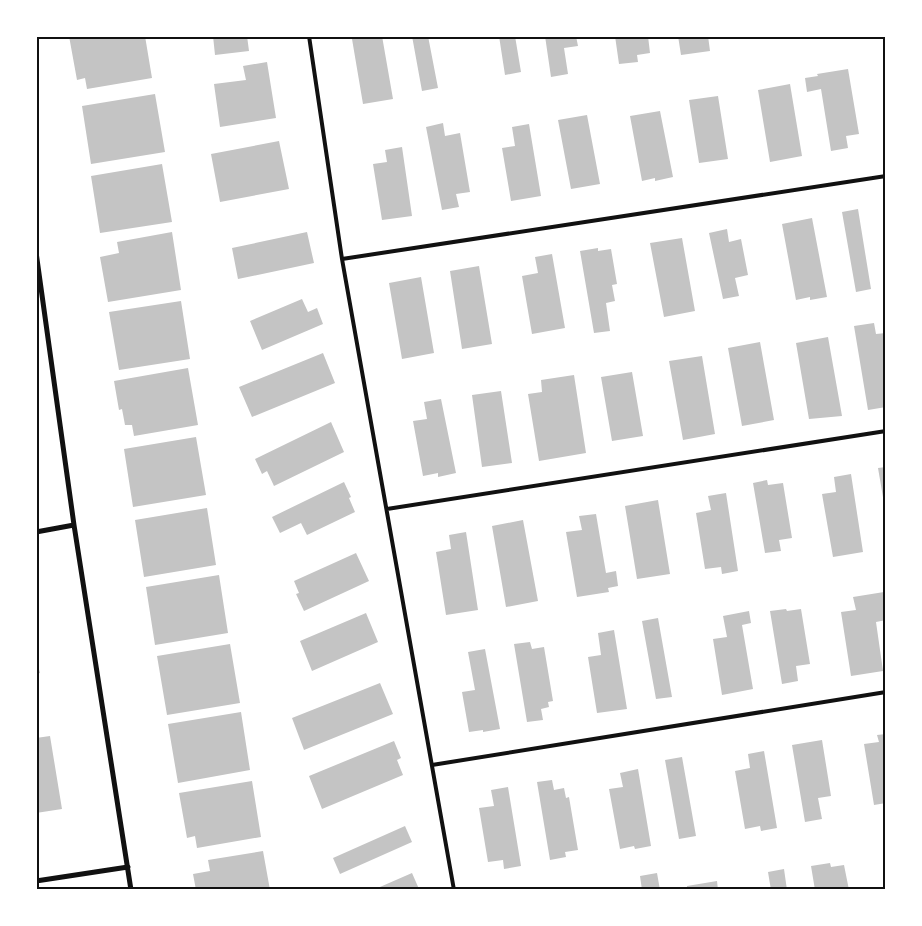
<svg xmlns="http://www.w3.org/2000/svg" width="922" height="926" viewBox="0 0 922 926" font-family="Lato,sans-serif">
<rect width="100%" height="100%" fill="#fff"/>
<path fill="#c4c4c4" d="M 69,36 L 145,36 L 152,78 L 87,89 L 85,78 L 77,80 Z
M 213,36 L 247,36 L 249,51 L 215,55 Z
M 382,36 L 393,99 L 363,104 L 352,39 L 365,36 Z
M 412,36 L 428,36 L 438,88 L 422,91 Z
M 499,36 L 515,36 L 521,72 L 505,75 Z
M 545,36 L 576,36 L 578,46 L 564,48 L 568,74 L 551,77 Z
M 615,36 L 648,36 L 650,53 L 637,55 L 638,62 L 619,64 Z
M 678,36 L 708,36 L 710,51 L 681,55 Z
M 267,62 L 276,118 L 220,127 L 214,84 L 246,80 L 243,66 Z
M 848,69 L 859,134 L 846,136 L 848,148 L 831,151 L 821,89 L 807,92 L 805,78 L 818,76 L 817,74 Z
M 790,84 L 802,156 L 770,162 L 758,90 Z
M 155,94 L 165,152 L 91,164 L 82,106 Z
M 718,96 L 728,159 L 699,163 L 689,100 Z
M 660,111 L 673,177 L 655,181 L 655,178 L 642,181 L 630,116 Z
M 587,115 L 600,184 L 571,189 L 558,120 Z
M 443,123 L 445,136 L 460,133 L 470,192 L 456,194 L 459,207 L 442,210 L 426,127 Z
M 529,124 L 541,196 L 511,201 L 502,148 L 515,146 L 512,127 Z
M 279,141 L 289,189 L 220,202 L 211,154 Z
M 402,147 L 412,216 L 382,220 L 373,164 L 387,162 L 385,150 Z
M 162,164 L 172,222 L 100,233 L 91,176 Z
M 858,209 L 871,289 L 856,292 L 842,212 Z
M 812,218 L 827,297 L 810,300 L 810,297 L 796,300 L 782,224 Z
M 727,229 L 729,242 L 741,239 L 748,275 L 735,278 L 739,296 L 723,299 L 709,233 Z
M 172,232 L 181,290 L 108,302 L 100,257 L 119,253 L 117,242 Z
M 307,232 L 314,263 L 238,279 L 232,248 Z
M 682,238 L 695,311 L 664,317 L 650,243 Z
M 598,248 L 598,251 L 611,249 L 617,284 L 612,285 L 615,301 L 606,303 L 610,331 L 594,333 L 580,251 Z
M 552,254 L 565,328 L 532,334 L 522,276 L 538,273 L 535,257 Z
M 479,266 L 492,344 L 462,349 L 450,271 Z
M 421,277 L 434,353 L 402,359 L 389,283 Z
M 302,299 L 308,312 L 317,308 L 323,324 L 262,350 L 250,321 Z
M 181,301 L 190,359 L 119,370 L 109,312 Z
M 874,323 L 876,334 L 886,333 L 886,385 L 884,386 L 886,407 L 868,410 L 854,326 Z
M 828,337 L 842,416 L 809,419 L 796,343 Z
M 760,342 L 774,420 L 742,426 L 728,348 Z
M 323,353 L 335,383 L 252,417 L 239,387 Z
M 702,356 L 715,434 L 683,440 L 669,361 Z
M 188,368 L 198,425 L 134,436 L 132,425 L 125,425 L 122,409 L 119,410 L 114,381 Z
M 632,372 L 643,436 L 612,441 L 601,377 Z
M 574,375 L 586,453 L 539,461 L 528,394 L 542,392 L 541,380 Z
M 501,391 L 512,463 L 482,467 L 472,395 Z
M 441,399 L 456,473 L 438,477 L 438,473 L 423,476 L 413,421 L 427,419 L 424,402 Z
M 331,422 L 344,452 L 274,486 L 267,471 L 262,474 L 255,459 Z
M 196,437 L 206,495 L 133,507 L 124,449 Z
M 886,467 L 886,509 L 885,509 L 878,468 Z
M 851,474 L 863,552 L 833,557 L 822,494 L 836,492 L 834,477 Z
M 767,480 L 768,485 L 783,483 L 792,538 L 779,540 L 781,551 L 765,553 L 753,483 Z
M 344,482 L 351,497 L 349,498 L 355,512 L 307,535 L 301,523 L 280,533 L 272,517 Z
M 726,493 L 738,571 L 722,574 L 721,567 L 705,569 L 696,513 L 711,510 L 708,496 Z
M 658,500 L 670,574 L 637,579 L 625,506 Z
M 207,508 L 216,565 L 144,577 L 135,520 Z
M 596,514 L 606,573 L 616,571 L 618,586 L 608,588 L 609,592 L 577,597 L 566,532 L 582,530 L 579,516 Z
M 523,520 L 538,601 L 506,607 L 492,526 Z
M 466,532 L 478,610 L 446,615 L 436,552 L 451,549 L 449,535 Z
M 356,553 L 369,581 L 304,611 L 296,594 L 299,593 L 294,581 Z
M 219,575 L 228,633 L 155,645 L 146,587 Z
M 884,592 L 886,620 L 876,622 L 883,671 L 851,676 L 841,612 L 856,610 L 853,597 Z
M 786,609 L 787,611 L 801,609 L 810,664 L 796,666 L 798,681 L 782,684 L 770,611 Z
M 749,611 L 751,623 L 742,625 L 753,689 L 722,695 L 713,639 L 727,637 L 723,616 Z
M 366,613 L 378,642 L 312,671 L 300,641 Z
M 658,618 L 672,697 L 656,699 L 642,621 Z
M 614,630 L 627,709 L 597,713 L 588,657 L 601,655 L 598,633 Z
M 530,642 L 532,649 L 544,647 L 553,701 L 548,702 L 549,707 L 541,709 L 543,720 L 527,722 L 514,644 Z
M 230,644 L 240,703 L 167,715 L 157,656 Z
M 485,649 L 500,729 L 483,732 L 483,730 L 469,732 L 462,692 L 475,690 L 468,652 Z
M 36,658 L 40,673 L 36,674 Z
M 380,683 L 393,714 L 304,750 L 292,718 Z
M 241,712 L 250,770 L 178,783 L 168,724 Z
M 886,734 L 886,803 L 874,805 L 864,744 L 879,742 L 877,735 Z
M 50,736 L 62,809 L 36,813 L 36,738 Z
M 822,740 L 831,796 L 818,798 L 822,819 L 805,822 L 792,745 Z
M 394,741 L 401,758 L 397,760 L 403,775 L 322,809 L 309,776 Z
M 764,751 L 777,828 L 761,831 L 760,826 L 745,829 L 735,771 L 750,768 L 748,754 Z
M 682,757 L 696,836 L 679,839 L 665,760 Z
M 638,769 L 651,846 L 635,849 L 634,846 L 620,849 L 609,789 L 623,787 L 620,773 Z
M 552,780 L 554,790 L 564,788 L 566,798 L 569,797 L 578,850 L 565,852 L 566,857 L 550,860 L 537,782 Z
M 252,781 L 261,837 L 197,848 L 195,836 L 187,838 L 179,793 Z
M 508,787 L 521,866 L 504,869 L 503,860 L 488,862 L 479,808 L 494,806 L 491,790 Z
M 405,826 L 412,842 L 340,874 L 333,858 Z
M 263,851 L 270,890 L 196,890 L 193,874 L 210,871 L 208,860 Z
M 830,863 L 831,867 L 844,865 L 849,890 L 815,890 L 811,866 Z
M 784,869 L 787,890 L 771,890 L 768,872 Z
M 412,873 L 419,889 L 373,890 Z
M 657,873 L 660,890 L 642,890 L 640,876 Z
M 717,881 L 718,890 L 687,890 L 687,886 Z"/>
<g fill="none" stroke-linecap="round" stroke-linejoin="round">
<path stroke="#111" stroke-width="4" d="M 309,36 L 342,259 L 454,890
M 342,259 L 886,176
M 387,509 L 886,431
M 432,765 L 886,692"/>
<path stroke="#111" stroke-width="5" d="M 36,252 L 74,525 L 131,890
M 36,532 L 74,525
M 36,881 L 128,867"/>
</g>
<rect width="922" height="926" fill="none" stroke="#ffffff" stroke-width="75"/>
<rect x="38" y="38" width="846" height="850" fill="none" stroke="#111" stroke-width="2"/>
</svg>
